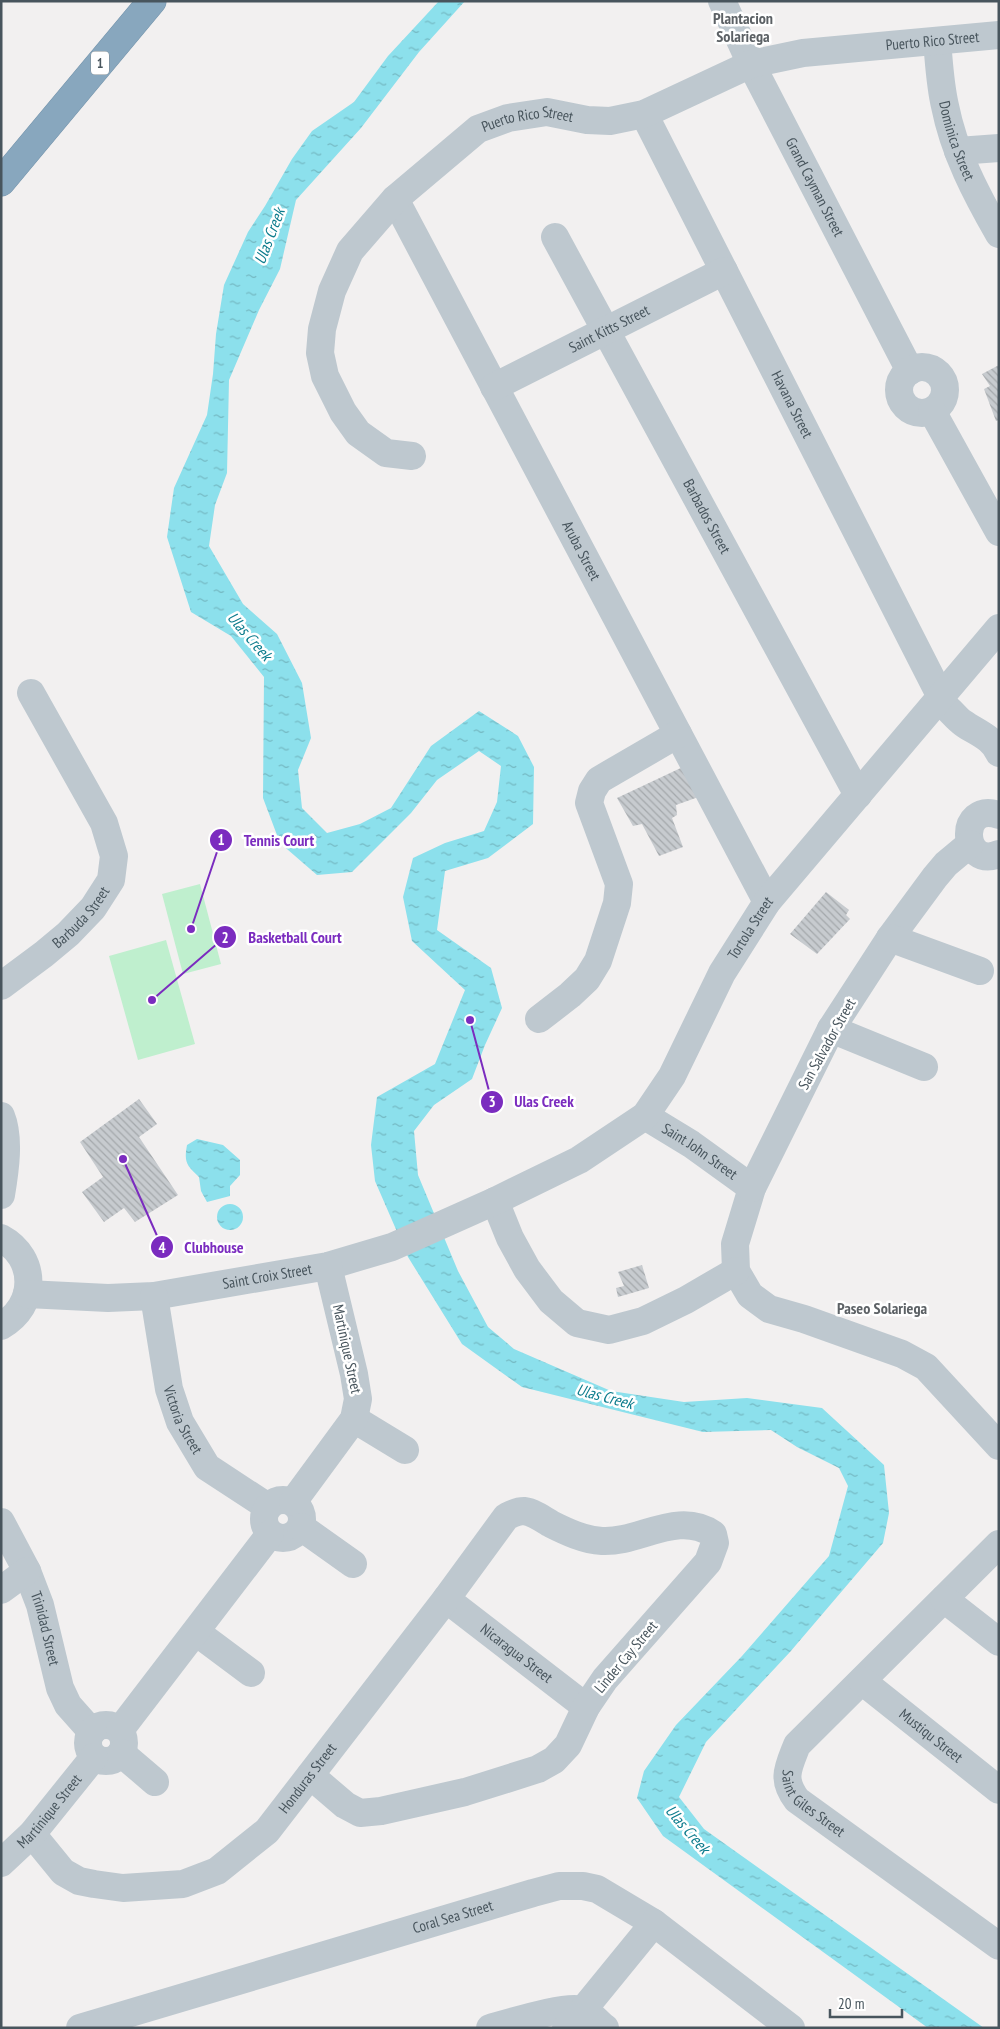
<svg xmlns="http://www.w3.org/2000/svg" width="1000" height="2029" viewBox="0 0 1000 2029" font-family="'PT Sans Narrow',sans-serif">
<defs>
<pattern id="water-ripples" width="26" height="14" patternUnits="userSpaceOnUse" patternTransform="scale(1.25)"><rect width="26" height="14" fill="#8ce0ec"/><path d="M2 4q2-2 4 0t4 0M15 11q2-2 4 0t4 0" fill="none" stroke="#74b8c2"/></pattern>
<pattern id="building-back-hatch" width="6" height="6" patternUnits="userSpaceOnUse" patternTransform="scale(1.25)"><rect width="6" height="6" fill="#c7cbcf"/><path d="M-1 5l2 2M0 0l6 6M5-1l2 2" fill="none" stroke="#a4a8ab"/></pattern>
</defs>
<rect width="100%" height="100%" fill="#f2f0f0"/>
<path fill="#bfefce" d="M 200,884 L 221,964 L 183,974 L 162,894 Z
M 166,940 L 195,1044 L 138,1060 L 109,956 Z"/>
<path fill="url(#water-ripples)" d="M 439,1 L 465,1 L 419,52 L 361,128 L 296,200 L 280,269 L 259,310 L 229,380 L 227,473 L 215,505 L 209,546 L 243,604 L 277,634 L 302,683 L 311,738 L 298,770 L 302,808 L 327,833 L 360,824 L 391,808 L 431,746 L 479,711 L 518,736 L 534,767 L 533,824 L 488,858 L 445,871 L 437,930 L 491,968 L 502,1008 L 485,1045 L 472,1079 L 434,1105 L 414,1131 L 418,1175 L 458,1271 L 488,1327 L 514,1349 L 611,1391 L 684,1402 L 747,1398 L 822,1408 L 884,1465 L 889,1513 L 883,1543 L 790,1652 L 706,1742 L 679,1797 L 704,1829 L 984,2028 L 928,2028 L 663,1836 L 637,1798 L 644,1771 L 676,1725 L 742,1656 L 829,1556 L 848,1486 L 839,1468 L 797,1447 L 771,1430 L 703,1432 L 522,1387 L 462,1344 L 408,1257 L 375,1181 L 371,1145 L 377,1097 L 435,1064 L 465,990 L 412,941 L 403,897 L 413,858 L 445,843 L 484,831 L 497,802 L 501,766 L 479,751 L 437,780 L 411,813 L 352,872 L 317,875 L 280,843 L 263,798 L 264,677 L 231,636 L 191,612 L 167,537 L 174,488 L 207,415 L 213,374 L 216,334 L 224,285 L 248,232 L 265,206 L 292,159 L 312,131 L 354,102 L 388,56 Z
M 197,1139 L 223,1145 L 240,1160 L 240,1175 L 230,1186 L 230,1196 L 207,1202 L 201,1191 L 199,1177 C 186,1165 184,1162 187,1145 Z
M217 1217a13 13 0 1 1 26 0a13 13 0 1 1-26 0Z"/>
<path fill="url(#building-back-hatch)" d="M 999,365 L 999,420 L 996,421 L 984,389 L 990,386 L 982,374 Z
M 685,766 L 704,795 L 676,805 L 677,815 L 672,818 L 683,847 L 659,856 L 642,824 L 633,826 L 617,798 Z
M 826,892 L 849,910 L 846,915 L 850,919 L 817,954 L 790,934 Z
M 139,1099 L 157,1124 L 139,1137 L 178,1195 L 135,1222 L 124,1208 L 104,1222 L 82,1192 L 103,1177 L 80,1142 Z
M 642,1265 L 649,1288 L 618,1297 L 616,1288 L 624,1286 L 618,1272 Z"/>
<g fill="none" stroke-linecap="round" stroke-linejoin="round">
<g stroke="#7392aa" stroke-width="29">
<path id="highway" d="M 1,182 L 152,1"/>
</g>
<g stroke="#bec8cf" stroke-width="28">
<path id="s1" d="M 722,1 L 751,64 L 910,371"/>
<path id="s2" d="M 937,41 C 939,62 940,85 945,106 C 954,152 976,194 999,234"/>
<path id="s3" d="M 644,114 L 946,707 C 952,712 957,719 963,723 C 977,733 992,737 999,753"/>
<path d="M 958,151 L 999,148"/>
<path id="s4" d="M 395,199 L 767,902"/>
<path id="s5" d="M 555,237 L 858,795"/>
<circle cx="922" cy="390" r="23"/>
<path id="s6" d="M 494,387 L 724,271"/>
<path d="M 932,411 L 999,532"/>
<path id="s7" d="M 412,456 L 386,453 L 358,433 L 343,412 L 325,376 L 320,353 L 322,329 L 332,291 L 350,251 L 395,199 L 478,129 L 508,118 L 547,112 L 587,120 L 610,121 L 644,114 L 751,64 L 803,53 L 999,35"/>
<path d="M 999,815 C 957,801 961,870 999,854"/>
<path d="M 970,844 L 946,864 L 935,877 L 890,938 L 831,1029 L 752,1188 L 735,1244 L 736,1271 L 750,1295 L 769,1309 L 804,1319 L 902,1354 L 926,1367 L 999,1446"/>
<path d="M 890,938 L 980,971"/>
<path id="s8" d="M 1,986 L 44,954 L 68,934 L 93,908 L 111,880 L 114,856 L 104,823 L 31,693"/>
<path d="M 539,1019 L 570,995 L 587,979 L 598,961 L 617,903 L 619,884 L 589,803 L 592,791 L 599,780 L 678,734"/>
<path d="M 831,1029 L 924,1067"/>
<path d="M 1,1116 C 10,1138 5,1171 1,1195"/>
<path id="s9" d="M 645,1116 L 691,1144 L 752,1188"/>
<path d="M 495,1201 L 510,1238 L 527,1269 L 551,1301 L 577,1323 L 609,1330 L 643,1321 L 686,1300 L 736,1271"/>
<path d="M 1,1238 C 38,1258 37,1306 1,1326"/>
<path id="s10" d="M 27,1294 L 108,1298 L 154,1296 L 328,1266 L 392,1247 L 495,1201 L 579,1160 L 645,1116 L 672,1076 L 722,973 L 767,902 L 999,628"/>
<path id="s11" d="M 154,1296 L 169,1389 L 180,1422 L 207,1467 L 268,1507"/>
<path d="M 354,1419 L 405,1450"/>
<circle cx="283" cy="1519" r="19"/>
<path d="M 293,1502 L 354,1419 L 358,1399 L 354,1374 L 328,1266"/>
<path id="s12" d="M 1,1522 L 27,1571 L 40,1605 L 60,1688 L 68,1705 L 92,1732"/>
<path d="M 301,1527 L 353,1564"/>
<path id="s13" d="M 999,1544 L 797,1745 C 788,1768 781,1779 797,1800 L 999,1946"/>
<path d="M 1,1590 L 27,1571"/>
<path id="s14" d="M 446,1599 L 586,1707"/>
<path d="M 944,1599 L 999,1642"/>
<path d="M 196,1632 L 251,1673"/>
<path id="s15" d="M 862,1681 L 999,1790"/>
<circle cx="106" cy="1743" r="18"/>
<path d="M 120,1730 L 270,1534"/>
<path d="M 121,1753 L 155,1782"/>
<path id="s16" d="M 32,1834 L 63,1872 L 79,1881 L 94,1884 L 123,1888 L 183,1884 L 217,1871 L 267,1831 L 446,1599 L 506,1517 C 512,1514 516,1511 524,1511 C 533,1512 543,1519 551,1524 C 567,1532 584,1540 602,1541 C 639,1543 678,1510 713,1534 L 715,1543 L 708,1562 L 605,1679 L 586,1707 L 568,1745 L 554,1760 L 538,1769 L 465,1792 L 381,1811 L 360,1813 L 345,1805 L 310,1775"/>
<path id="s17" d="M 1,1863 L 32,1834 L 94,1757"/>
<path id="s18" d="M 80,2028 L 533,1893 L 559,1886 L 583,1886 L 597,1889 L 654,1923 L 791,2028"/>
<path d="M 490,2028 C 509,2023 567,2004 583,2010 C 591,2013 598,2023 605,2028"/>
<path d="M 566,2028 L 583,2010 L 654,1923"/>
</g>
<use href="#highway" stroke="#88a7be" stroke-width="28"/>
</g>
<g text-anchor="middle" stroke-width="5" stroke-linejoin="round" paint-order="stroke">
<rect fill="#fff" stroke="#7f888e" stroke-width="1" x="91" y="51.5" width="18" height="23" rx="4"/>
<g font-size="14" font-weight="bold" fill="#48555d">
<text x="100" y="68">1</text>
</g>
<g font-size="15" fill="#48555d" stroke="#fff">
<text dy="5" stroke="none"><textPath href="#s7" startOffset="906">Puerto Rico Street</textPath></text>
<text dy="5" stroke="none"><textPath href="#s7" startOffset="486">Puerto Rico Street</textPath></text>
<text dy="5" stroke="none"><textPath href="#s2" startOffset="102">Dominica Street</textPath></text>
<text dy="5" stroke="none"><textPath href="#s1" startOffset="208">Grand Cayman Street</textPath></text>
<text dy="5" stroke="none"><textPath href="#s6" startOffset="129">Saint Kitts Street</textPath></text>
<text dy="5" stroke="none"><textPath href="#s3" startOffset="326">Havana Street</textPath></text>
<text dy="5" stroke="none"><textPath href="#s5" startOffset="318">Barbados Street</textPath></text>
<text dy="5" stroke="none"><textPath href="#s4" startOffset="398">Aruba Street</textPath></text>
<text dy="5" stroke="none"><textPath href="#s8" startOffset="106">Barbuda Street</textPath></text>
<text dy="5" stroke="none"><textPath href="#s10" startOffset="872">Tortola Street</textPath></text>
<text transform="translate(827 1044) rotate(-61)" y="5">San Salvador Street</text>
<text dy="5" stroke="none"><textPath href="#s9" startOffset="65">Saint John Street</textPath></text>
<text dy="5" stroke="none"><textPath href="#s10" startOffset="242">Saint Croix Street</textPath></text>
<text transform="translate(347 1349) rotate(78)" y="5">Martinique Street</text>
<text dy="5" stroke="none"><textPath href="#s11" startOffset="128">Victoria Street</textPath></text>
<text dy="5" stroke="none"><textPath href="#s12" startOffset="116">Trinidad Street</textPath></text>
<text dy="5" stroke="none"><textPath href="#s14" startOffset="89">Nicaragua Street</textPath></text>
<text transform="translate(626 1657) rotate(-50)" y="5">Linder Cay Street</text>
<text dy="5" stroke="none"><textPath href="#s15" startOffset="88">Mustiqu Street</textPath></text>
<text dy="5" stroke="none"><textPath href="#s16" startOffset="339">Honduras Street</textPath></text>
<text dy="5" stroke="none"><textPath href="#s13" startOffset="356">Saint Giles Street</textPath></text>
<text dy="5" stroke="none"><textPath href="#s17" startOffset="71">Martinique Street</textPath></text>
<text dy="5" stroke="none"><textPath href="#s18" startOffset="389">Coral Sea Street</textPath></text>
</g>
<g font-size="16" font-weight="bold" fill="#5c6165" stroke="#fff">
<text x="743" y="24">Plantacion<tspan x="743" dy="18">Solariega</tspan></text>
<text x="882" y="1314">Paseo Solariega</text>
</g>
<g font-size="16" font-style="italic" fill="#0d7c8d" stroke="#fff">
<text transform="translate(269 236) rotate(-69)" y="6">Ulas Creek</text>
<text transform="translate(250 636) rotate(49)" y="6">Ulas Creek</text>
<text transform="translate(605 1396) rotate(15)" y="6">Ulas Creek</text>
<text transform="translate(688 1829) rotate(49)" y="6">Ulas Creek</text>
</g>
</g>
<path fill="none" stroke="#7b2cbf" stroke-width="2" d="M191 929L221 840M152 1000L225 937M470 1020L492 1102M123 1159L162 1247"/>
<g fill="#7b2cbf" stroke="#fff" stroke-width="2">
<circle cx="191" cy="929" r="5"/>
<circle cx="152" cy="1000" r="5"/>
<circle cx="470" cy="1020" r="5"/>
<circle cx="123" cy="1159" r="5"/>
<circle cx="221" cy="840" r="12"/>
<circle cx="225" cy="937" r="12"/>
<circle cx="492" cy="1102" r="12"/>
<circle cx="162" cy="1247" r="12"/>
</g>
<g font-size="15" text-anchor="middle" font-weight="bold" fill="#fff">
<text x="221" y="845">1</text>
<text x="225" y="943">2</text>
<text x="492" y="1107">3</text>
<text x="162" y="1253">4</text>
</g>
<g font-size="16" text-anchor="middle" font-weight="bold" fill="#7b2cbf" stroke="#fff" stroke-width="5" stroke-linejoin="round" paint-order="stroke">
<text x="279" y="846">Tennis Court</text>
<text x="295" y="943">Basketball Court</text>
<text x="544" y="1107">Ulas Creek</text>
<text x="214" y="1253">Clubhouse</text>
</g>
<rect width="1000" height="2029" fill="none" stroke="#48555d" stroke-width="5"/>
<path d="M830 2009v8h72v-8" fill="none" stroke="#48555d" stroke-width="2.5"/>
<text x="838" y="2009" font-size="15" fill="#48555d" stroke="#ffffff" stroke-width="4" paint-order="stroke">20 m</text>
</svg>
